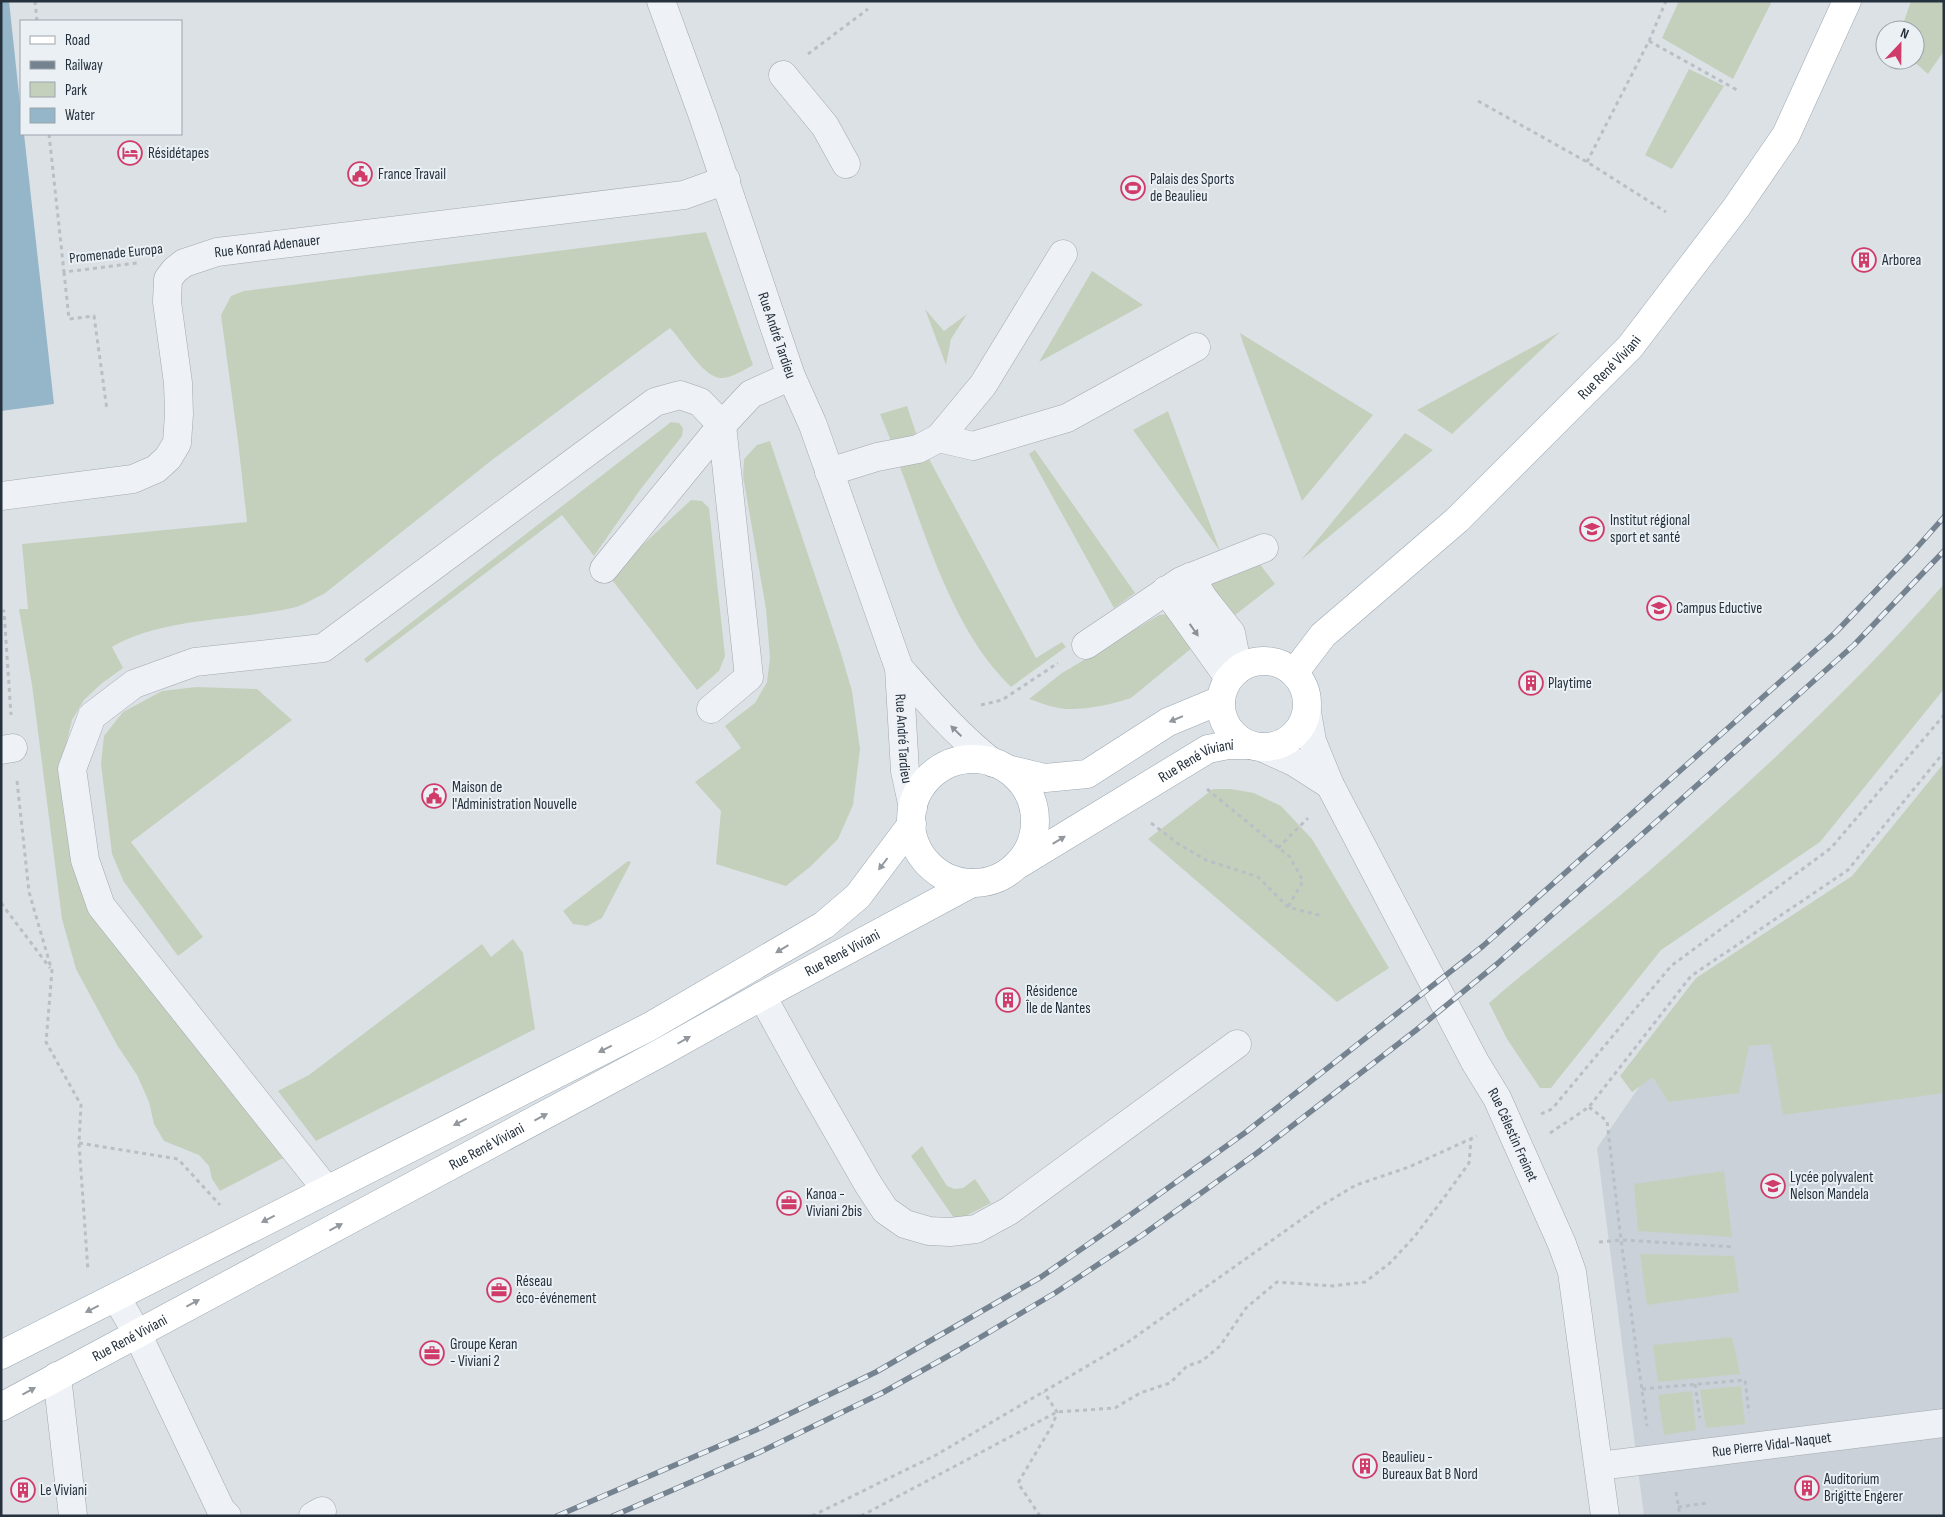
<svg xmlns="http://www.w3.org/2000/svg" width="1945" height="1517" viewBox="0 0 1945 1517" font-family="'Sofia Sans Condensed',sans-serif">
<rect width="100%" height="100%" fill="#dce1e6"/>
<path fill="#cad1d8" d="M 1944,882 L 1944,1516 L 1644,1516 L 1597,1148 L 1700,999 Z"/>
<path fill="#c5d0bc" d="M 1679,1 L 1772,1 L 1733,79 L 1662,38 Z
M 1911,1 L 1944,1 L 1944,51 L 1928,74 L 1912,60 L 1915,60 L 1915,30 L 1901,30 Z
M 1689,69 L 1724,86 L 1672,169 L 1645,155 Z
M 706,232 L 753,365 C 744,370 730,379 720,378 C 702,376 682,340 670,328 L 492,460 L 324,594 C 314,598 303,606 292,608 C 235,621 162,617 112,647 L 123,668 L 101,684 L 84,700 L 72,720 L 66,745 L 66,774 L 80,890 L 283,1158 L 220,1191 L 212,1179 L 209,1166 L 199,1155 L 164,1141 L 154,1124 L 149,1102 L 137,1075 L 117,1045 L 76,969 L 62,919 L 32,685 L 19,609 L 28,609 L 22,544 L 247,522 L 238,441 L 221,315 L 231,296 L 244,291 Z
M 1092,271 L 1143,305 L 1039,362 Z
M 925,309 L 944,331 L 967,314 L 951,339 L 946,365 Z
M 1560,332 L 1452,434 L 1417,410 Z
M 1240,333 L 1373,415 L 1302,501 L 1243,343 Z
M 907,406 L 918,439 L 893,446 L 880,414 Z
M 1168,411 L 1169,414 L 1220,551 L 1133,430 Z
M 671,422 L 679,423 L 683,428 L 682,436 L 640,490 L 594,556 L 562,515 L 367,663 L 364,659 Z
M 1405,433 L 1433,450 L 1301,560 Z
M 770,441 L 840,650 L 852,691 L 860,749 L 853,805 L 838,839 L 810,867 L 786,886 L 716,864 L 721,811 L 695,782 L 741,748 L 725,726 L 755,703 L 767,682 L 770,658 L 766,609 L 743,476 L 744,459 L 757,445 Z
M 1035,450 L 1135,593 L 1114,608 L 1029,454 Z
M 929,459 L 1036,658 L 1062,642 L 1066,647 L 1011,687 C 953,631 928,541 900,467 Z
M 691,500 L 702,501 L 709,508 L 725,656 L 719,671 L 697,690 L 609,576 Z
M 1259,563 L 1275,584 L 1230,619 L 1210,587 L 1214,581 Z
M 1944,584 L 1944,689 L 1820,842 L 1661,950 L 1551,1088 L 1540,1088 L 1507,1039 L 1489,1003 C 1541,958 1597,916 1649,871 C 1752,781 1854,687 1944,584 Z
M 1169,614 L 1193,647 L 1131,698 C 1114,704 1085,710 1066,709 C 1053,708 1041,703 1029,699 L 1062,673 L 1159,615 Z
M 196,687 L 257,689 L 292,720 L 131,842 L 203,937 L 178,956 L 124,882 L 112,854 L 101,764 L 104,736 L 123,712 L 162,691 Z
M 1944,763 L 1944,1093 L 1783,1115 L 1771,1044 L 1749,1046 L 1739,1093 L 1668,1102 L 1653,1077 L 1632,1092 L 1620,1076 L 1696,978 L 1852,876 Z
M 1213,789 L 1231,789 L 1254,793 L 1281,806 L 1312,839 L 1389,968 L 1337,1002 L 1148,839 Z
M 628,861 L 631,862 L 602,918 L 587,926 L 573,924 L 563,911 Z
M 513,939 L 523,953 L 535,1029 L 316,1141 L 278,1091 L 309,1075 L 482,944 L 491,957 Z
M 922,1146 L 947,1186 L 955,1189 L 963,1188 L 975,1179 L 991,1203 L 956,1221 L 911,1156 Z
M 1724,1171 L 1732,1237 L 1638,1231 L 1634,1184 Z
M 1640,1254 L 1734,1256 L 1739,1292 L 1647,1305 Z
M 1732,1337 L 1740,1374 L 1658,1382 L 1653,1345 Z
M 1741,1386 L 1745,1424 L 1706,1428 L 1700,1390 Z
M 1692,1391 L 1696,1430 L 1664,1435 L 1658,1395 Z"/>
<path fill="#95b6c8" d="M 1,1 L 9,1 L 21,113 L 21,134 L 24,134 L 54,404 L 1,411 Z"/>
<g fill="none" stroke-linecap="round" stroke-linejoin="round">
<g stroke="#a1a9b0" stroke-width="29">
<g id="minor">
<path id="s1" d="M 661,1 L 703,116 L 791,376 L 813,425 L 899,668 L 905,771 L 913,808"/>
<path d="M 783,75 L 825,126 L 846,164"/>
<path d="M 939,438 L 973,446 L 1067,418 L 1196,347"/>
<path d="M 829,472 L 877,457 L 918,449 L 939,438 L 983,385 L 1063,254"/>
<path id="s2" d="M 1,496 L 133,479 L 156,469 L 168,458 L 177,443 L 179,414 L 178,383 L 167,302 L 168,279 L 175,270 L 184,263 L 217,252 L 684,195 L 726,180"/>
<path d="M 604,569 L 722,425 L 749,677 L 711,709"/>
<path d="M 1190,577 L 1204,599 L 1231,633 L 1238,669"/>
<path d="M 1166,590 L 1229,678"/>
<path d="M 1086,645 L 1181,581 L 1264,548"/>
<path d="M 899,668 C 929,702 957,735 993,763"/>
<path id="s3" d="M 1307,712 L 1312,741 L 1330,785 L 1475,1062 L 1497,1098 L 1562,1244 L 1572,1272 L 1605,1516"/>
<path d="M 1261,747 L 1294,762 L 1330,785"/>
<path d="M 1,750 L 13,748"/>
<path d="M 762,996 L 810,1083 L 868,1184 L 885,1210 L 905,1224 L 929,1231 L 950,1232 L 976,1229 L 1009,1211 L 1237,1044"/>
<path d="M 326,1189 L 101,906 L 85,860 L 72,769 L 92,716 L 134,684 L 195,662 L 323,648 L 655,402 L 680,395 L 700,402 L 722,425 L 751,394 L 791,376"/>
<path d="M 116,1297 L 137,1333 L 221,1510 L 227,1516"/>
<path d="M 57,1376 L 73,1516"/>
<path id="s4" d="M 1599,1466 L 1944,1423"/>
<path d="M 313,1516 L 322,1511"/>
</g>
</g>
<g stroke="#9ba8b2" stroke-width="29">
<g id="major">
<circle cx="1264" cy="704" r="43"/>
<path id="s5" d="M 1294,673 L 1323,635 L 1457,520 L 1630,347 L 1736,208 L 1786,135 L 1847,1"/>
<circle cx="973" cy="821" r="62"/>
<path d="M 1007,769 L 1045,778 L 1087,774 L 1168,722 L 1221,700"/>
<path id="s6" d="M 1019,864 L 1208,749 L 1228,745 L 1250,745"/>
<path d="M 1,1355 L 649,1027 L 824,925 L 858,896 L 912,824"/>
<path id="s7" d="M 1,1407 L 662,1052 L 762,996 L 972,883"/>
</g>
</g>
<path stroke="#babfc5" stroke-width="3" stroke-dasharray="4 4" stroke-linecap="butt" d="M 35,1 L 37,21
M 1649,41 L 1737,90
M 808,54 L 868,9
M 1478,101 L 1587,162 L 1666,212
M 49,134 L 64,272 L 137,263
M 1587,162 L 1649,41 L 1666,1
M 64,272 L 69,319 L 94,316 L 107,410
M 1,611 L 4,611 L 11,715
M 981,705 L 1002,700 L 1058,663
M 17,781 L 29,892 L 52,971 L 46,1042 L 81,1105 L 79,1143 L 88,1271
M 1207,789 L 1290,857 L 1303,881 L 1288,907
M 1151,823 L 1180,845 L 1206,860 L 1258,877 L 1288,907 L 1322,916
M 1278,848 L 1308,818
M 1,903 L 50,968
M 1589,1107 L 1607,1121 L 1621,1240 L 1647,1426
M 1541,1114 L 1552,1109 L 1671,966 L 1831,848 L 1944,715
M 1550,1133 L 1589,1107 L 1691,976 L 1848,870 L 1944,752
M 79,1143 L 178,1159 L 220,1205
M 1599,1242 L 1621,1240 L 1733,1247
M 1695,1384 L 1700,1418
M 1642,1389 L 1745,1380 L 1749,1413
M 1676,1492 L 1680,1516
M 1678,1507 L 1707,1503
M 812,1516 L 936,1455 L 1128,1342 L 1319,1207 L 1356,1185 L 1409,1167 L 1477,1136
M 861,1516 L 1057,1412 L 1115,1408 L 1140,1393 L 1170,1383 L 1187,1366 L 1202,1361 L 1220,1346 L 1246,1308 L 1277,1282 L 1333,1286 L 1365,1282 L 1390,1263 L 1415,1236 L 1446,1195 L 1469,1163 L 1471,1140
M 1040,1516 L 1018,1483 L 1053,1424 L 1057,1412 L 1044,1392"/>
<use href="#minor" stroke="#eef1f5" stroke-width="28"/>
<use href="#major" stroke="#fff" stroke-width="28"/>
<g stroke="#758390" stroke-width="5.5">
<path id="rail" d="M 557,1516 L 756,1430 L 876,1372 L 1041,1277 L 1126,1218 L 1246,1132 L 1483,946 L 1836,632 L 1913,552 L 1944,517
M 613,1516 L 760,1452 L 882,1393 L 959,1350 L 1055,1293 L 1141,1236 L 1257,1153 L 1415,1031 L 1497,964 L 1854,645 L 1944,551"/>
</g>
<use href="#rail" stroke="#ebf0f4" stroke-width="4" stroke-dasharray="11" stroke-linecap="butt"/>
</g>
<defs><path id="oneway-solid" d="M-6-.8H1V-3.2L6.5 0L1 3.2V.8H-6Z" transform="scale(1.25)"/></defs>
<g fill="#8a9199">
<use href="#oneway-solid" transform="translate(1194 630) rotate(55)"/>
<use href="#oneway-solid" transform="translate(956 731) rotate(-136)"/>
</g>
<g fill="#92989e">
<use href="#oneway-solid" transform="translate(1176 719) rotate(157)"/>
<use href="#oneway-solid" transform="translate(1059 840) rotate(-31)"/>
<use href="#oneway-solid" transform="translate(883 864) rotate(127)"/>
<use href="#oneway-solid" transform="translate(782 949) rotate(149)"/>
<use href="#oneway-solid" transform="translate(684 1040) rotate(-30)"/>
<use href="#oneway-solid" transform="translate(605 1049) rotate(153)"/>
<use href="#oneway-solid" transform="translate(541 1117) rotate(-28)"/>
<use href="#oneway-solid" transform="translate(460 1122) rotate(153)"/>
<use href="#oneway-solid" transform="translate(268 1219) rotate(153)"/>
<use href="#oneway-solid" transform="translate(336 1227) rotate(-28)"/>
<use href="#oneway-solid" transform="translate(193 1303) rotate(-28)"/>
<use href="#oneway-solid" transform="translate(92 1309) rotate(153)"/>
<use href="#oneway-solid" transform="translate(29 1391) rotate(-29)"/>
</g>
<defs>
<g id="hotel-ring" transform="scale(1.25)"><circle r="9.5" fill="#ebf0f4" stroke="#d03c6a" stroke-width="1.5"/><path d="M-6-4.5h1.5V1H6V5H4.5V3h-9V5H-6ZM-4 0a1.8 1.8 0 1 1 3.6 0ZM.5 0V-2.5h3Q6-2.5 6 0Z" fill="#d03c6a"/></g>
<g id="civic-ring" transform="scale(1.25)"><circle r="9.5" fill="#ebf0f4" stroke="#d03c6a" stroke-width="1.5"/><path d="M-.6-6.5H3V-4.5H.6V-3L4-1V1h2V6H-6V1h2V-1L-.6-3ZM-1.2 2.5V6h2.4V2.5Z" fill="#d03c6a"/></g>
<g id="stadium-ring" transform="scale(1.25)"><circle r="9.5" fill="#ebf0f4" stroke="#d03c6a" stroke-width="1.5"/><path d="M0-5a6.5 5 0 1 0 0 10a6.5 5 0 1 0 0-10ZM-3.5-1.8h7v3.6h-7Z" fill="#d03c6a"/></g>
<g id="building-ring" transform="scale(1.25)"><circle r="9.5" fill="#ebf0f4" stroke="#d03c6a" stroke-width="1.5"/><path d="M-4-6H4V6H1V3H-1V6H-4ZM-2.5-4.3h1.7v1.8h-1.7ZM.8-4.3h1.7v1.8H.8ZM-2.5-1h1.7V.8h-1.7ZM.8-1h1.7V.8H.8Z" fill="#d03c6a"/></g>
<g id="university-ring" transform="scale(1.25)"><circle r="9.5" fill="#ebf0f4" stroke="#d03c6a" stroke-width="1.5"/><path d="M0-5L7-2L0 1L-7-2ZM-4 1L0 2.5L4 1V4Q0 6-4 4Z" fill="#d03c6a"/></g>
<g id="school-ring" transform="scale(1.25)"><circle r="9.5" fill="#ebf0f4" stroke="#d03c6a" stroke-width="1.5"/><path d="M0-5L7-2L0 1L-7-2ZM-4 1L0 2.5L4 1V4Q0 6-4 4Z" fill="#d03c6a"/></g>
<g id="office-ring" transform="scale(1.25)"><circle r="9.5" fill="#ebf0f4" stroke="#d03c6a" stroke-width="1.5"/><path d="M-6-3h4V-5.5h4V-3h4V5H-6ZM-1-4.5V-3h2v-1.5ZM-6 0V1H6V0Z" fill="#d03c6a"/></g>
</defs>
<g fill-rule="evenodd">
<use href="#hotel-ring" x="130" y="153"/>
<use href="#civic-ring" x="360" y="174"/>
<use href="#stadium-ring" x="1133" y="188"/>
<use href="#building-ring" x="1864" y="260"/>
<use href="#university-ring" x="1592" y="529"/>
<use href="#university-ring" x="1659" y="608"/>
<use href="#building-ring" x="1531" y="683"/>
<use href="#civic-ring" x="434" y="796"/>
<use href="#building-ring" x="1008" y="1000"/>
<use href="#school-ring" x="1773" y="1186"/>
<use href="#office-ring" x="789" y="1203"/>
<use href="#office-ring" x="499" y="1290"/>
<use href="#office-ring" x="432" y="1353"/>
<use href="#building-ring" x="1365" y="1466"/>
<use href="#building-ring" x="1807" y="1488"/>
<use href="#building-ring" x="23" y="1490"/>
</g>
<g text-anchor="middle" stroke-width="4" stroke-linejoin="round" paint-order="stroke">
<g font-size="15" fill="#25313d" stroke="#ebf0f4" text-anchor="start">
<text x="148" y="158">Résidétapes</text>
<text x="378" y="179">France Travail</text>
<text x="1150" y="184">Palais des Sports<tspan x="1150" dy="17">de Beaulieu</tspan></text>
<text x="1882" y="265">Arborea</text>
<text x="1610" y="525">Institut régional<tspan x="1610" dy="17">sport et santé</tspan></text>
<text x="1676" y="613">Campus Eductive</text>
<text x="1548" y="688">Playtime</text>
<text x="452" y="792">Maison de<tspan x="452" dy="17">l'Administration Nouvelle</tspan></text>
<text x="1026" y="996">Résidence<tspan x="1026" dy="17">Île de Nantes</tspan></text>
<text x="1790" y="1182">Lycée polyvalent<tspan x="1790" dy="17">Nelson Mandela</tspan></text>
<text x="806" y="1199">Kanoa -<tspan x="806" dy="17">Viviani 2bis</tspan></text>
<text x="516" y="1286">Réseau<tspan x="516" dy="17">éco-événement</tspan></text>
<text x="450" y="1349">Groupe Keran<tspan x="450" dy="17">- Viviani 2</tspan></text>
<text x="1382" y="1462">Beaulieu -<tspan x="1382" dy="17">Bureaux Bat B Nord</tspan></text>
<text x="1824" y="1484">Auditorium<tspan x="1824" dy="17">Brigitte Engerer</tspan></text>
<text x="40" y="1495">Le Viviani</text>
</g>
<g font-size="15" fill="#25313d" stroke="#ebf0f4">
<text dy="5" stroke="none"><textPath href="#s2" startOffset="465">Rue Konrad Adenauer</textPath></text>
<text transform="translate(116 253) rotate(-6)" y="5">Promenade Europa</text>
<text dy="5" stroke="none"><textPath href="#s1" startOffset="354">Rue André Tardieu</textPath></text>
<text dy="5" stroke="none"><textPath href="#s5" startOffset="440">Rue René Viviani</textPath></text>
<text dy="5" stroke="none"><textPath href="#s1" startOffset="779">Rue André Tardieu</textPath></text>
<text dy="5" stroke="none"><textPath href="#s6" startOffset="206">Rue René Viviani</textPath></text>
<text dy="5" stroke="none"><textPath href="#s7" startOffset="956">Rue René Viviani</textPath></text>
<text dy="5" stroke="none"><textPath href="#s3" startOffset="472">Rue Célestin Freinet</textPath></text>
<text dy="5" stroke="none"><textPath href="#s7" startOffset="551">Rue René Viviani</textPath></text>
<text dy="5" stroke="none"><textPath href="#s7" startOffset="146">Rue René Viviani</textPath></text>
<text dy="5" stroke="none"><textPath href="#s4" startOffset="174">Rue Pierre Vidal-Naquet</textPath></text>
</g>
</g>
<rect width="1945" height="1517" fill="none" stroke="#25313d" stroke-width="5"/>
<rect x="20" y="20" width="162" height="115" fill="#ebf0f4" stroke="#9ca4ab"/>
<rect x="30" y="36" width="25" height="8" fill="#ffffff" stroke="#9ca4ab"/>
<text x="65" y="45" font-size="15" fill="#25313d">Road</text>
<rect x="30" y="61" width="25" height="8" fill="#758390" stroke="#9ca4ab"/>
<text x="65" y="70" font-size="15" fill="#25313d">Railway</text>
<rect x="30" y="82" width="25" height="15" fill="#c5d0bc" stroke="#9ca4ab"/>
<text x="65" y="95" font-size="15" fill="#25313d">Park</text>
<rect x="30" y="108" width="25" height="15" fill="#95b6c8" stroke="#9ca4ab"/>
<text x="65" y="120" font-size="15" fill="#25313d">Water</text>
<g transform="translate(1900 45) rotate(22)"><circle r="24" fill="#ebf0f4" stroke="#9ca4ab"/>
<path d="M0-4L9 19L0 12L-9 19Z" fill="#d03c6a"/>
<text y="-8" font-size="14" font-weight="bold" text-anchor="middle" fill="#25313d">N</text>
</g>
</svg>
